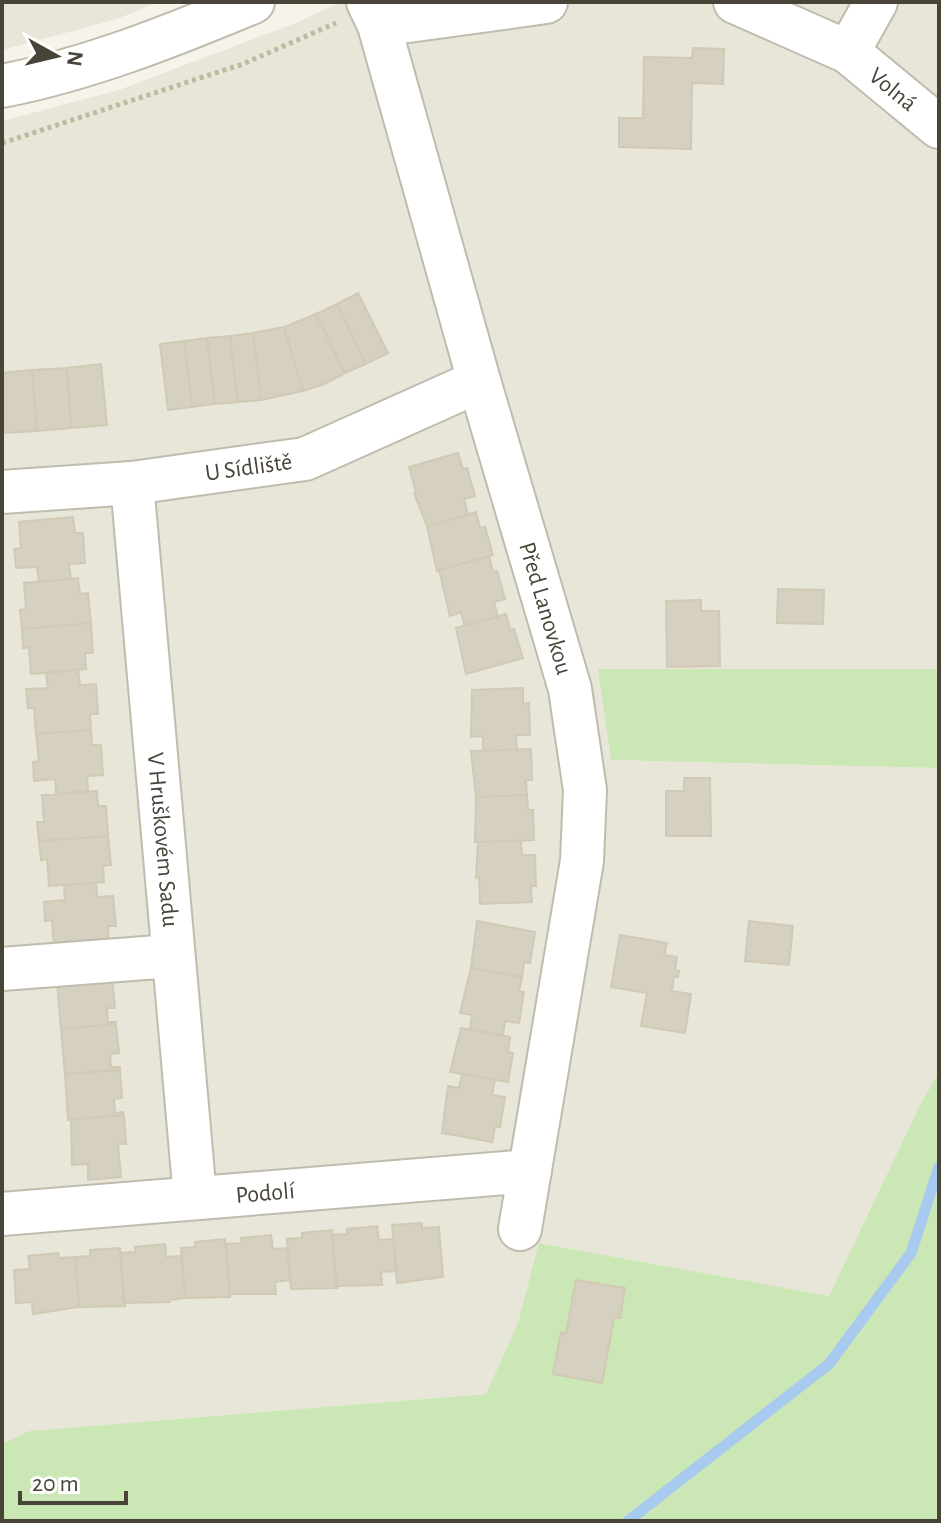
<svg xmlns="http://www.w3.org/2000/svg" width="941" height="1523" viewBox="0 0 941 1523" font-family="'Alegreya Sans',sans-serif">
<rect width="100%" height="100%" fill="#f5f3ea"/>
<path fill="#e8e5d9" d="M 2,2 L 158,2 L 117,19 L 2,50 Z
M 341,2 L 939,2 L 939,669 L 599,669 L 611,760 L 939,768 L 939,1072 L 921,1103 L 829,1296 L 540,1243 L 518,1323 L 486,1394 L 29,1431 L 2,1444 L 2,121 L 119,90 L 298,22 Z"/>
<path fill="#cae7b5" d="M 598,669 L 939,669 L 939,768 L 611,760 Z
M 939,1072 L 939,1521 L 2,1521 L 2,1444 L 29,1431 L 486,1394 L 518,1323 L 539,1243 L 829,1296 L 921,1103 Z"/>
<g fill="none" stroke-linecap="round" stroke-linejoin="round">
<path stroke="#a9caef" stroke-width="11" d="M 628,1521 L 829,1364 L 911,1253 L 939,1167"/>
</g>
<path fill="#d6d0c0" stroke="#d1c9b3" stroke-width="2" d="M 693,48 L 724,49 L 723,84 L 692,83 L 691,149 L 619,147 L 619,118 L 643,118 L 644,57 L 692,58 Z
M 358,293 L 388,353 L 366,364 L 337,304 Z
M 337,304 L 366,364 L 345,373 L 316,314 Z
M 316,314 L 345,373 L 324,384 L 303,391 L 284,327 Z
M 284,327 L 303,391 L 261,400 L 253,333 Z
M 253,333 L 261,400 L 238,402 L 230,336 Z
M 230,336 L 238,402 L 215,404 L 207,338 Z
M 207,338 L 215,404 L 192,407 L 184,341 Z
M 184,341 L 192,407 L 168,410 L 160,344 Z
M 101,364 L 107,425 L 71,428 L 67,368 Z
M 67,368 L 71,428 L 37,431 L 32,370 Z
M 32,370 L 37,431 L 2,433 L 2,373 Z
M 458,453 L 463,469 L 467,468 L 475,496 L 464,499 L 468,515 L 427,526 L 414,493 L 416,492 L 409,467 Z
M 476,512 L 480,528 L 485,527 L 493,555 L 437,571 L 427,526 Z
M 73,517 L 75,533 L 83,533 L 85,563 L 69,564 L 71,579 L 39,582 L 37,567 L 16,568 L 14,549 L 21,548 L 19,522 Z
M 489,556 L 493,572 L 497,571 L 505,599 L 494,602 L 498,617 L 465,626 L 461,612 L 450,616 L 439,570 Z
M 78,578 L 80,594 L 88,593 L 91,623 L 22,629 L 20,610 L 26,609 L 24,583 Z
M 778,589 L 824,590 L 823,624 L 777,623 Z
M 701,600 L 701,611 L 719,611 L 720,666 L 667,667 L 666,601 Z
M 506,614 L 510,630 L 514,629 L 523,658 L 466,674 L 456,628 Z
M 91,623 L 93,653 L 85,653 L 86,669 L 31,674 L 29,647 L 23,648 L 22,629 Z
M 78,670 L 80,685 L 96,684 L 98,714 L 90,714 L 91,730 L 36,734 L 34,708 L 28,708 L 26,689 L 48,688 L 46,673 Z
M 523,688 L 523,704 L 529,703 L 530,735 L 516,735 L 517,750 L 483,751 L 483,736 L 471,737 L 472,690 Z
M 91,730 L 92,745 L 101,745 L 103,775 L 87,776 L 88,791 L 56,794 L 55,779 L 34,781 L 33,762 L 39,761 L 36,734 Z
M 531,749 L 532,780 L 526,780 L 527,795 L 476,797 L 471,751 Z
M 684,778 L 710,778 L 711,836 L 666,836 L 666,791 L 684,791 Z
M 97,791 L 98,806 L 106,806 L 108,836 L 39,841 L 37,822 L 44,822 L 42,795 Z
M 527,795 L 528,810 L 533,810 L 534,840 L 475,842 L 476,797 Z
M 108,836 L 111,865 L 103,866 L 104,882 L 49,886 L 47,859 L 41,860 L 39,841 Z
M 521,841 L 522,855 L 535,855 L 536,886 L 531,886 L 532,902 L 480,904 L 479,877 L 476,878 L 478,842 Z
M 96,883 L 97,897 L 113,896 L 116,926 L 108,926 L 109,942 L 54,947 L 52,920 L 45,921 L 44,902 L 65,900 L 64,885 Z
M 477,921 L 535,932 L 530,963 L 524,962 L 522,977 L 471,968 Z
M 749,921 L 793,926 L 789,965 L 745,961 Z
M 620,935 L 667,943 L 664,955 L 677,957 L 675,970 L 679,971 L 678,977 L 674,976 L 672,991 L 691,994 L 685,1033 L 641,1026 L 647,993 L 611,987 Z
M 471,968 L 522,977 L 519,991 L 524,992 L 519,1023 L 505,1021 L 503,1035 L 470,1029 L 472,1015 L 460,1013 Z
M 112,978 L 115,1008 L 107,1008 L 108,1022 L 116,1022 L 116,1024 L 61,1029 L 57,983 Z
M 116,1024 L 119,1053 L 110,1054 L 111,1067 L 120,1067 L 120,1070 L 65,1074 L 61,1029 Z
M 461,1028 L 510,1037 L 508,1052 L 513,1053 L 508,1082 L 450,1072 Z
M 120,1070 L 122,1098 L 114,1099 L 115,1113 L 123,1112 L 124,1115 L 68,1120 L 65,1074 Z
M 462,1074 L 495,1080 L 492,1095 L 505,1097 L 500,1127 L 495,1127 L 492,1142 L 442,1133 L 448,1086 L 459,1088 Z
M 124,1115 L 126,1144 L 118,1144 L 121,1177 L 88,1180 L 88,1164 L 72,1165 L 71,1119 Z
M 422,1223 L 422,1228 L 439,1227 L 443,1277 L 397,1283 L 392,1225 Z
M 377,1226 L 379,1240 L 393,1239 L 397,1271 L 381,1272 L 382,1285 L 336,1286 L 332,1235 L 347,1234 L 347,1229 Z
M 332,1230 L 337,1288 L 291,1289 L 287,1239 L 302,1238 L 302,1233 Z
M 271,1235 L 273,1249 L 287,1248 L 290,1280 L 275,1282 L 276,1294 L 230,1294 L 226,1244 L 242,1243 L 241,1238 Z
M 225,1239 L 230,1297 L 185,1298 L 181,1248 L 196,1247 L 195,1242 Z
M 165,1244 L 166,1257 L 182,1256 L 185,1298 L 169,1300 L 170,1302 L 124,1303 L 120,1253 L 135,1252 L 135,1247 Z
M 120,1248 L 125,1306 L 79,1307 L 75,1257 L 90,1256 L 90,1250 Z
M 58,1253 L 59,1258 L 75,1257 L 79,1307 L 33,1314 L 32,1302 L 16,1303 L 14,1270 L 30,1269 L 28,1256 Z
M 576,1280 L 625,1288 L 620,1318 L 614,1318 L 602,1383 L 553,1374 L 561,1332 L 566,1333 Z"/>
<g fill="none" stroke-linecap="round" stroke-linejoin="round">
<g stroke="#c0bcad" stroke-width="46">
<g id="street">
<path id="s1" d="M 368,2 L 379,25 L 479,381 L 570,689 L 585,790 L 582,861 L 520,1229"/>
<path id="s2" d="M 735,2 L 848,52 L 939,127"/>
<path d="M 379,25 L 546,2"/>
<path d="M 848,52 L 876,2"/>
<path d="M 2,86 C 89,69 171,36 253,2"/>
<path id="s3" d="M 132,483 L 195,1197"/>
<path id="s4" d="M 2,492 L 132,483 L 305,459 L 479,381"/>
<path d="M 2,969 L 171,956"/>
<path id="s5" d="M 2,1214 L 530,1171"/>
</g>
</g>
<path stroke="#c1b99e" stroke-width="5" stroke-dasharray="4 4" stroke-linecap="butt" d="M 2,143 L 243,64 L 336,23"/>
<use href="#street" stroke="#fff" stroke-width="42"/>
</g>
<g text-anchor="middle" stroke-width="6" stroke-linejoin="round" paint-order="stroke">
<g font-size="24" fill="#494438" stroke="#fff">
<text dy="8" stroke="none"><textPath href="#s2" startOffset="182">Volná</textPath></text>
<text dy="8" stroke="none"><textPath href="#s4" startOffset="248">U Sídliště</textPath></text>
<text dy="8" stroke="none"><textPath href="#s1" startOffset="632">Před Lanovkou</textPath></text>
<text dy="8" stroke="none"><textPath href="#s3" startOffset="358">V Hruškovém Sadu</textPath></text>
<text dy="8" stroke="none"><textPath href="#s5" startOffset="264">Podolí</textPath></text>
</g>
</g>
<rect width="941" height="1523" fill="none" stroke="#494438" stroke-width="8"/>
<g transform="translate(56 56) rotate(98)" stroke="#ffffff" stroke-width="6" paint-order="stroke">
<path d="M0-6L14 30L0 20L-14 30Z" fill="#494438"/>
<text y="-12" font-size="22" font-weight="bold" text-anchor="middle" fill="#494438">N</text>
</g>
<path d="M20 1491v12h106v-12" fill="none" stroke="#494438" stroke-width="4"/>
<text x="32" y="1491" font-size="24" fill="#494438" stroke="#ffffff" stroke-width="6" paint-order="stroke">20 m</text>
</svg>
